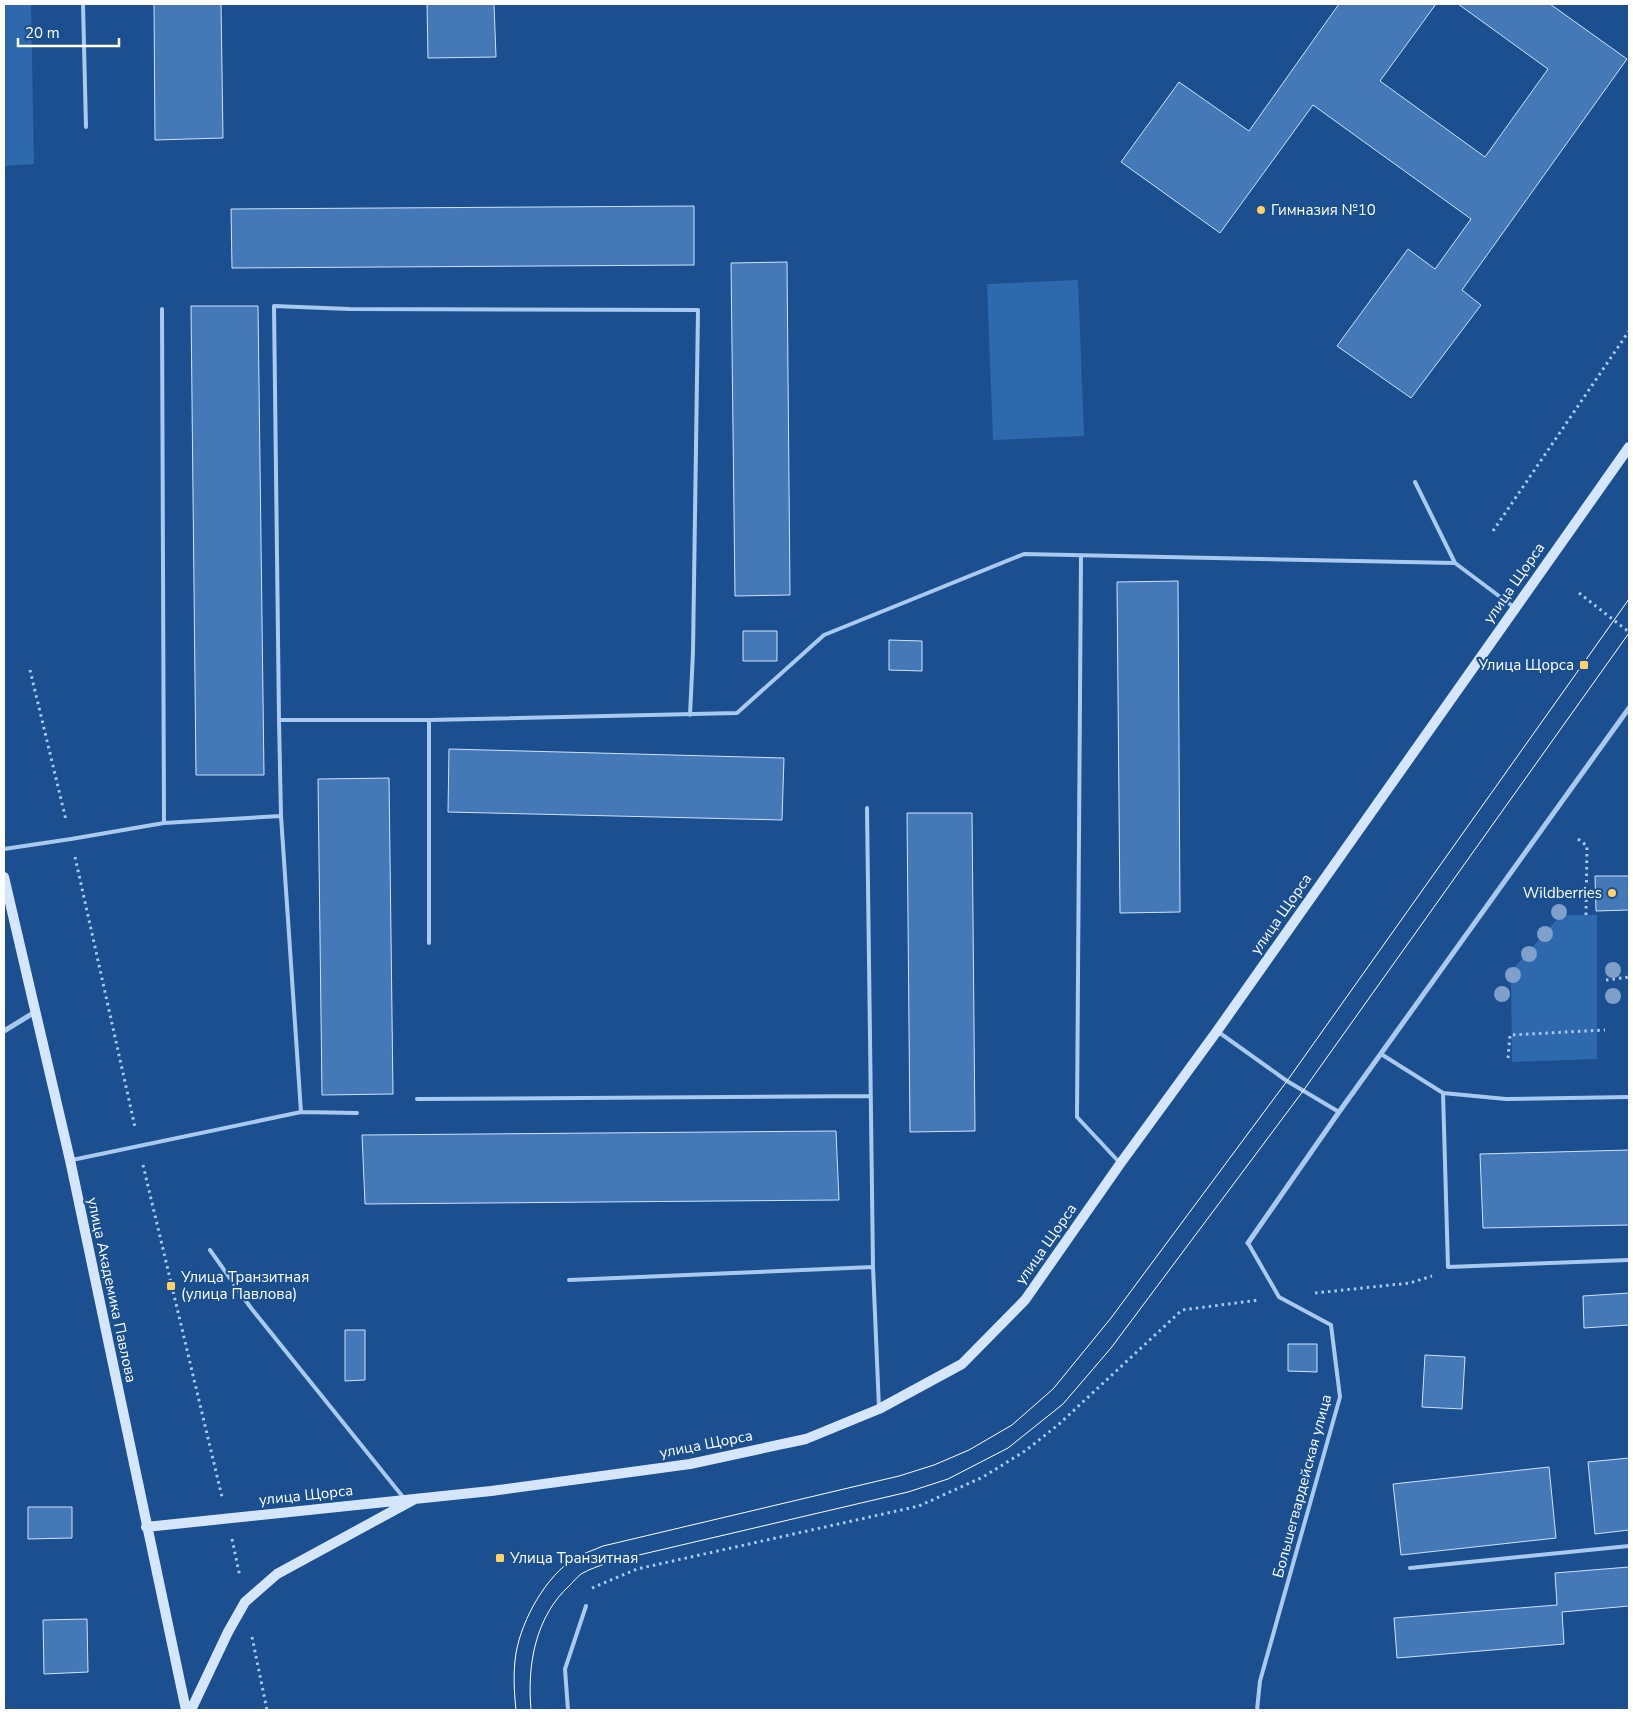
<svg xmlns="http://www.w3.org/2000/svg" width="1633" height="1714" viewBox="0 0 1633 1714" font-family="'Nunito Sans',sans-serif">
<rect width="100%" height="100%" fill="#1b4f8f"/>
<path fill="#2e69ad" d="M 4,4 L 31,4 L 34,164 L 4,166 Z
M 1078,280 L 1084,436 L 993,440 L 987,284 Z
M 1561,915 L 1597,915 L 1597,1059 L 1512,1062 L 1511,971 Z"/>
<path fill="#4478b7" stroke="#cfe3fa" d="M 154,4 L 221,4 L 223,138 L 155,140 Z
M 427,4 L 494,4 L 496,57 L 428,58 Z
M 1339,4 L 1436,4 L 1380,81 L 1485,157 L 1548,69 L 1458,4 L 1550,4 L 1627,59 L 1462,290 L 1481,305 L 1411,398 L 1337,346 L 1408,249 L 1435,269 L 1471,219 L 1313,105 L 1220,233 L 1121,162 L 1179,82 L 1249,131 Z
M 694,206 L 694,265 L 232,268 L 231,209 Z
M 787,262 L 790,595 L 735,596 L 731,263 Z
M 191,306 L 258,306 L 264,775 L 196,775 Z
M 1178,581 L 1180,912 L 1120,913 L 1117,582 Z
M 743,631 L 777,631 L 777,661 L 743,661 Z
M 889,640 L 922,641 L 922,671 L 889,670 Z
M 449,749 L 784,758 L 782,820 L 448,812 Z
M 389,778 L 393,1094 L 322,1095 L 318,779 Z
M 907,813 L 972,813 L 975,1131 L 910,1132 Z
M 1595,876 L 1629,876 L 1629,910 L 1596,911 Z
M 836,1131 L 839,1200 L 365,1204 L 362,1135 Z
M 1629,1150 L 1629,1225 L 1483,1228 L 1480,1154 Z
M 1629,1293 L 1629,1325 L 1584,1328 L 1583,1296 Z
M 345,1330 L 365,1330 L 365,1380 L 345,1381 Z
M 1288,1344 L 1317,1344 L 1317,1372 L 1288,1371 Z
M 1425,1355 L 1465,1357 L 1462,1409 L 1422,1407 Z
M 1629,1458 L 1629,1530 L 1595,1534 L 1588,1462 Z
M 1549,1467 L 1556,1538 L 1401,1555 L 1393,1484 Z
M 28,1507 L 72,1507 L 72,1538 L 28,1539 Z
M 1629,1567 L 1629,1606 L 1562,1612 L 1564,1644 L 1397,1658 L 1394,1618 L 1557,1605 L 1555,1573 Z
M 87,1619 L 88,1672 L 44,1674 L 43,1620 Z"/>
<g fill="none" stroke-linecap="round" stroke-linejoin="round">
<path stroke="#a9c9ee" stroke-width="3" stroke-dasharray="2.5 4" stroke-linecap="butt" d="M 1493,531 L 1629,331
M 1579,593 L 1629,632
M 30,670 L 66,820
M 1578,839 L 1587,846 L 1586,915
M 75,857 L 135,1127
M 1606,980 L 1629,977
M 1508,1058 L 1510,1035 L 1605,1030
M 143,1165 L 222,1497
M 1315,1293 L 1410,1283 L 1432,1276
M 232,1539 L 240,1577
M 592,1588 L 637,1569 L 919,1506 L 983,1477 L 1025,1451 L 1058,1425 L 1182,1310 L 1259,1300
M 252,1637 L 267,1710"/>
<path stroke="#a9c9ee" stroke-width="4" d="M 83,4 L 86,127
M 162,309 L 164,823
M 1415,482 L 1455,563
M 1081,556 L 1077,1117 L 1119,1162
M 279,720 L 274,306 L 349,309 L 698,310 L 693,652 L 690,715
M 429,720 L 429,943
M 867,808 L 873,1267 L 879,1408
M 281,816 L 301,1112
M 4,849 L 71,839 L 164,823 L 281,816 L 279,720 L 429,720 L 737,713 L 824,635 L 1024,554 L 1455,563 L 1515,608
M 1217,1031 L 1287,1081 L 1339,1112
M 1381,1054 L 1443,1093 L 1448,1267 L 1629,1260
M 1443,1093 L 1506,1099 L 1629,1097
M 417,1099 L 870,1096
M 72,1160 L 301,1112 L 357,1113
M 1248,1243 L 1279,1297 L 1331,1325 L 1340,1397 L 1260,1681 L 1257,1710
M 210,1250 L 251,1308 L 403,1497
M 569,1280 L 873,1267
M 1410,1568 L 1629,1546
M 568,1710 L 565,1669 L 586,1606"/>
<path stroke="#a9c9ee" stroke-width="5" d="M 4,1031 L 35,1012
M 1248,1243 L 1339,1112 L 1629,708"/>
<path stroke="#d6e6fa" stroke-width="10" d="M 4,877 L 70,1160 L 186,1710
M 146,1527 L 491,1491 L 690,1464 L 806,1439 L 879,1409 L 962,1364 L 1025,1300 L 1120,1164 L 1217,1031 L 1629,447
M 191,1710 L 228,1632 L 245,1602 L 277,1574 L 413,1500"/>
<path stroke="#fff" stroke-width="1" d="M 516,1710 C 514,1691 513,1672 516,1653 C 522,1619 546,1576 575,1558 C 584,1553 594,1550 603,1546 L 899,1476 L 934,1465 L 969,1450 L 1012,1425 L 1053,1389 L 1111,1318 L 1287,1081 L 1629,599
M 531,1710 C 527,1665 535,1617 570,1585 C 573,1582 577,1577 581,1574 C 589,1569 600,1566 609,1562 L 908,1492 L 948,1479 L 1008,1448 L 1063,1404 L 1111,1348 L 1303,1091 L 1629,633"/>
</g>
<g fill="#7ea0ca">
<circle cx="1559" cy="912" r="8"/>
<circle cx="1545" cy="934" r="8"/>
<circle cx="1529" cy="954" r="8"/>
<circle cx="1613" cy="970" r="8"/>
<circle cx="1513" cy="975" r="8"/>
<circle cx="1502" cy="994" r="8"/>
<circle cx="1613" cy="996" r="8"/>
</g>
<g fill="#ffd166" stroke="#1b4f8f" stroke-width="2">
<circle cx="1261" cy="210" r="5"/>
<rect x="1579" y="660" width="10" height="10" rx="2.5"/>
<circle cx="1612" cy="893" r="5"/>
<rect x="166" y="1281" width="10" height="10" rx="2.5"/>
<rect x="495" y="1553" width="10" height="10" rx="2.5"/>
</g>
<g text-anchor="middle" stroke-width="4.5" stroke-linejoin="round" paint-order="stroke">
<g font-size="15" fill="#fff" stroke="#1b4f8f" text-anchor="start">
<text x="1271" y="215">Гимназия №10</text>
<text x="1574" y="670" text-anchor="end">Улица Щорса</text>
<text x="1602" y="898" text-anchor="end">Wildberries</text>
<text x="181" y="1282">Улица Транзитная<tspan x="181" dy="17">(улица Павлова)</tspan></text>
<text x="510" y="1563">Улица Транзитная</text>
</g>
<g font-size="15" fill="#fff" stroke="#1b4f8f">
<text transform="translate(1514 583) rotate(-55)" y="5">улица Щорса</text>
<text transform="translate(1281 914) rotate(-55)" y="5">улица Щорса</text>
<text transform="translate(1046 1244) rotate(-55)" y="5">улица Щорса</text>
<text transform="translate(112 1290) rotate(78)" y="5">улица Академика Павлова</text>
<text transform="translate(706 1444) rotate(-11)" y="5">улица Щорса</text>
<text transform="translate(1302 1486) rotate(-75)" y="5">Большегвардейская улица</text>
<text transform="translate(306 1495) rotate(-6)" y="5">улица Щорса</text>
</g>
</g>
<rect width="1633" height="1714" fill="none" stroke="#ffffff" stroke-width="10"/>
<path d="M18 38v8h101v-8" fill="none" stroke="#ffffff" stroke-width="2.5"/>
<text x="25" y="38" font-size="15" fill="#ffffff" stroke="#1b4f8f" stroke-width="4" paint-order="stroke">20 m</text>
</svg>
